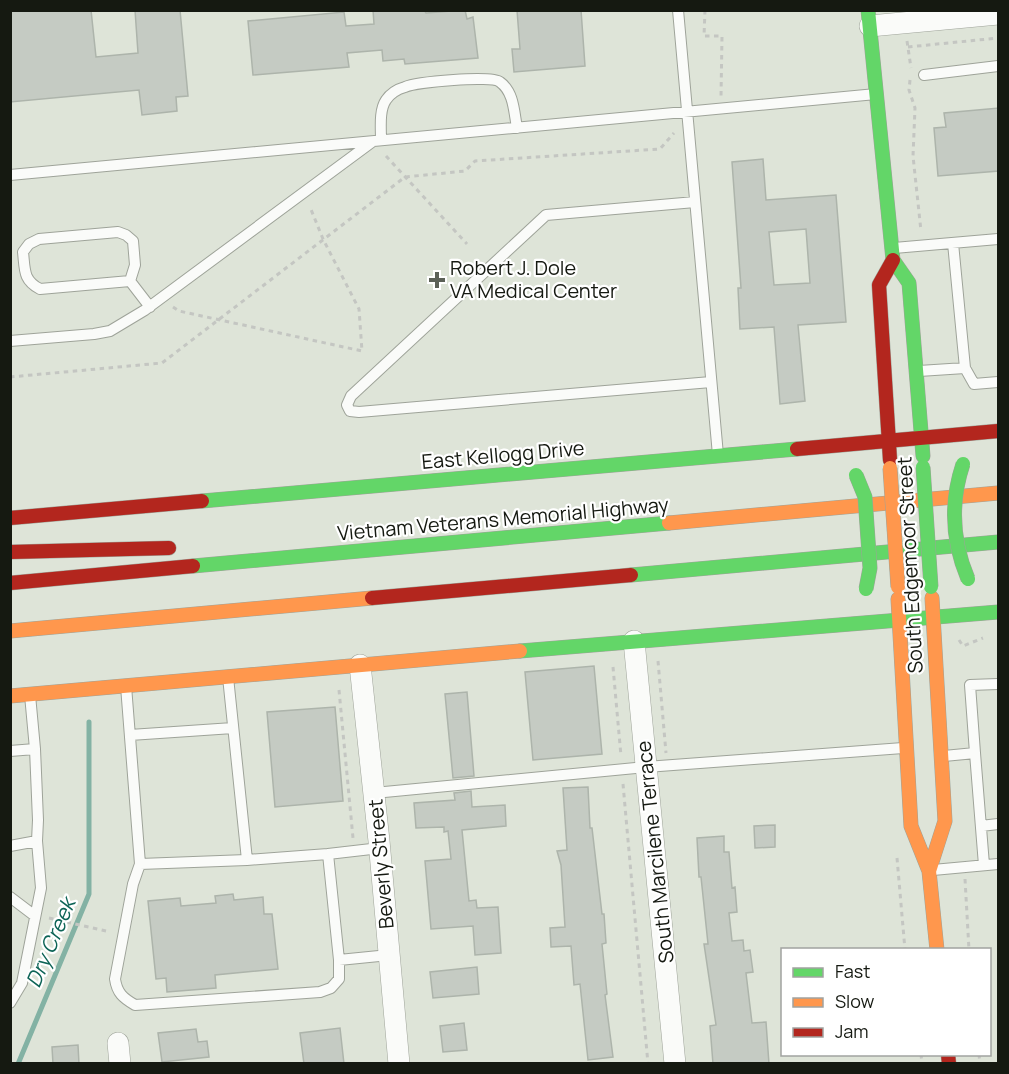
<svg xmlns="http://www.w3.org/2000/svg" width="1009" height="1074" viewBox="0 0 1009 1074" font-family="Manrope,sans-serif">
<rect width="100%" height="100%" fill="#dee4d8"/>
<g fill="none" stroke-linecap="round" stroke-linejoin="round">
<path stroke="#83b2a4" stroke-width="5" d="M 18,1064 L 89,894 L 89,722"/>
</g>
<path fill="#c5cbc3" stroke="#adb4ab" stroke-width="1.5" fill-rule="evenodd" d="M 10,10 L 91,10 L 96,57 L 138,53 L 135,10 L 180,10 L 188,96 L 176,97 L 177,111 L 142,115 L 139,90 L 10,102 Z
M 373,10 L 424,10 L 426,13 L 465,10 L 467,19 L 473,17 L 478,58 L 405,64 L 404,59 L 383,61 L 382,50 L 347,53 L 349,67 L 253,75 L 248,21 L 344,12 L 346,26 L 374,24 Z
M 517,10 L 581,10 L 585,66 L 514,72 L 512,49 L 520,49 Z
M 999,108 L 999,171 L 938,176 L 934,128 L 946,127 L 944,113 Z
M 763,159 L 766,200 L 836,195 L 846,322 L 798,325 L 805,401 L 780,404 L 774,327 L 740,329 L 738,288 L 741,288 L 732,162 ZM 806,229 L 810,283 L 774,285 L 769,232 Z
M 594,666 L 602,754 L 533,760 L 525,672 Z
M 467,692 L 474,776 L 453,778 L 445,694 Z
M 335,707 L 343,801 L 275,807 L 267,712 Z
M 588,787 L 590,828 L 592,828 L 602,914 L 604,914 L 606,943 L 602,944 L 607,994 L 605,995 L 613,1057 L 588,1060 L 580,984 L 574,985 L 571,946 L 551,947 L 550,928 L 565,927 L 561,865 L 557,851 L 567,850 L 563,788 Z
M 471,791 L 472,807 L 505,805 L 506,826 L 462,830 L 469,901 L 476,900 L 477,908 L 498,907 L 501,953 L 475,955 L 473,926 L 431,929 L 425,861 L 451,859 L 448,831 L 444,832 L 444,827 L 416,828 L 414,803 L 455,800 L 454,793 Z
M 775,825 L 775,847 L 755,848 L 754,826 Z
M 724,836 L 724,852 L 729,852 L 732,888 L 735,887 L 737,912 L 729,913 L 732,941 L 743,940 L 744,951 L 750,950 L 753,972 L 746,973 L 752,1023 L 766,1022 L 769,1064 L 713,1064 L 710,1026 L 716,1025 L 704,944 L 708,944 L 701,877 L 699,877 L 697,838 Z
M 233,894 L 234,900 L 263,897 L 264,914 L 272,914 L 278,969 L 215,975 L 216,988 L 167,992 L 166,978 L 156,979 L 148,901 L 180,898 L 181,906 L 216,903 L 215,896 Z
M 477,967 L 479,994 L 433,998 L 430,972 Z
M 464,1023 L 467,1050 L 443,1052 L 440,1026 Z
M 340,1028 L 344,1064 L 304,1064 L 300,1033 Z
M 196,1029 L 198,1042 L 207,1041 L 209,1057 L 162,1062 L 158,1033 Z
M 78,1045 L 79,1064 L 53,1064 L 52,1047 Z"/>
<g fill="none" stroke-linecap="round" stroke-linejoin="round">
<g stroke="#9ea399" stroke-width="12">
<path id="lane" d="M 678,10 L 718,455
M 924,75 L 998,66
M 381,140 C 381,128 379,110 386,100 C 390,94 398,89 405,87 C 416,82 492,75 500,82 C 514,92 514,112 517,128
M 10,175 L 876,94
M 695,202 L 546,215 L 351,396 L 347,405 L 350,411 L 359,412 L 711,382
M 953,243 L 965,368
M 894,248 L 998,239
M 130,281 L 40,289 C 23,280 25,270 23,252 L 29,244 L 39,239 L 118,232 L 126,235 L 133,241 L 135,265 L 130,281 L 150,307
M 10,341 L 94,334 L 110,331 L 145,310 L 372,142
M 919,371 L 965,368 L 974,384 L 998,382
M 228,677 L 247,860 L 328,854
M 126,686 L 140,864 L 133,884 L 115,979 C 117,993 123,998 135,1005 L 320,992 L 331,988 L 339,979 L 339,960 L 328,854 L 380,848
M 130,735 L 233,728
M 10,751 L 35,749 L 30,695
M 975,753 L 970,685 L 998,684
M 944,756 L 975,753 L 984,865
M 374,793 L 646,767 L 903,748
M 981,826 L 998,824
M 10,846 L 37,841 L 38,820 L 35,749
M 140,864 L 247,860
M 933,870 L 998,864
M 10,897 L 35,916
M 339,960 L 389,955
M 10,1003 L 22,983 L 41,888 L 37,841"/>
</g>
<g stroke="#9ea399" stroke-width="22">
<path id="street" d="M 870,26 L 998,14
M 634,641 L 675,1064
M 360,665 L 379,841 L 399,1064
M 118,1043 L 120,1064"/>
</g>
<g stroke="#9ea399" stroke-width="15">
<path id="fast" d="M 868,10 L 893,260 L 909,283 L 923,456
M 202,501 L 797,449
M 193,566 L 669,523
M 631,575 L 998,542
M 520,651 L 998,612"/>
</g>
<g stroke="#9ea399" stroke-width="15">
<path id="slow" d="M 669,523 L 998,493
M 898,599 L 911,826 L 929,871 L 937,950
M 10,631 L 372,598
M 10,696 L 520,651
M 929,871 L 945,821 L 932,598"/>
</g>
<g stroke="#9ea399" stroke-width="15">
<path id="jam" d="M 797,449 L 998,431
M 890,460 L 879,285 L 893,260
M 10,518 L 202,501
M 10,552 L 169,548
M 10,583 L 193,566
M 372,598 L 631,575
M 948,1054 L 949,1064"/>
</g>
<path stroke="#c4c6c2" stroke-width="3" stroke-dasharray="4.5 4.5" stroke-linecap="butt" d="M 705,10 L 704,36 L 722,36 L 721,96
M 907,41 L 911,68
M 908,47 L 998,38
M 910,80 L 909,90 L 915,108 L 913,156 L 921,231
M 386,156 L 467,244
M 173,307 L 179,311 L 362,351 L 359,309 L 323,239 L 310,207
M 10,377 L 162,363 L 405,177 L 465,171 L 475,161 L 660,149 L 674,133
M 959,640 L 963,646 L 983,638
M 658,661 L 666,753
M 613,667 L 621,756
M 339,690 L 353,838
M 623,784 L 648,1064
M 897,858 L 905,950
M 965,879 L 969,950
M 49,918 L 110,932
M 921,1054 L 922,1064
M 979,1054 L 980,1064"/>
<use href="#lane" stroke="#fafbf9" stroke-width="10"/>
<use href="#street" stroke="#fafbf9" stroke-width="21"/>
<use href="#fast" stroke="#63d668" stroke-width="14"/>
<use href="#slow" stroke="#ff974d" stroke-width="14"/>
<use href="#jam" stroke="#b3261e" stroke-width="14"/>
<g stroke="#9ea399" stroke-width="15" stroke-linecap="butt">
<path id="fast-bridge" d="M 963,464 C 950,503 952,541 968,579
M 923,467 L 931,587
M 856,475 L 865,497 L 870,568 L 866,589"/>
</g>
<g stroke="#9ea399" stroke-width="15" stroke-linecap="butt">
<path id="slow-bridge" d="M 890,468 L 898,587"/>
</g>
<use href="#fast-bridge" stroke="#63d668" stroke-width="14"/>
<use href="#slow-bridge" stroke="#ff974d" stroke-width="14"/>
</g>
<path fill="#5b6057" stroke="#fff" stroke-width="2" d="M434 271h6v6h6v6h-6v6h-6v-6h-6v-6h6z"/>
<g text-anchor="middle" stroke-width="4.5" stroke-linejoin="round" paint-order="stroke">
<g font-size="20" fill="#151911" stroke="#fff" text-anchor="start">
<text x="450" y="275">Robert J. Dole<tspan x="450" dy="23">VA Medical Center</tspan></text>
</g>
<g font-size="20" fill="#151911" stroke="#fff">
<text transform="translate(503 455) rotate(-5)" y="7">East Kellogg Drive</text>
<text transform="translate(503 519) rotate(-5)" y="7">Vietnam Veterans Memorial Highway</text>
<text transform="translate(910 565) rotate(-93)" y="7">South Edgemoor Street</text>
<text transform="translate(655 852) rotate(-96)" y="7">South Marcilene Terrace</text>
<text transform="translate(381 864) rotate(-95)" y="7">Beverly Street</text>
</g>
<g font-size="21" font-style="italic" fill="#0d6456" stroke="#fff">
<text transform="translate(51 943) rotate(-67)" y="7">Dry Creek</text>
</g>
</g>
<rect width="1009" height="1074" fill="none" stroke="#151911" stroke-width="24"/>
<rect x="781" y="948" width="210" height="108" fill="#ffffff" stroke="#a1a3a0" stroke-width="1.5"/>
<rect x="793" y="968" width="30" height="9" fill="#63d668" stroke="#a1a3a0" stroke-width="1.5"/>
<text x="835" y="978" font-size="18" fill="#151911">Fast</text>
<rect x="793" y="998" width="30" height="9" fill="#ff974d" stroke="#a1a3a0" stroke-width="1.5"/>
<text x="835" y="1008" font-size="18" fill="#151911">Slow</text>
<rect x="793" y="1028" width="30" height="9" fill="#b3261e" stroke="#a1a3a0" stroke-width="1.5"/>
<text x="835" y="1038" font-size="18" fill="#151911">Jam</text>
</svg>
